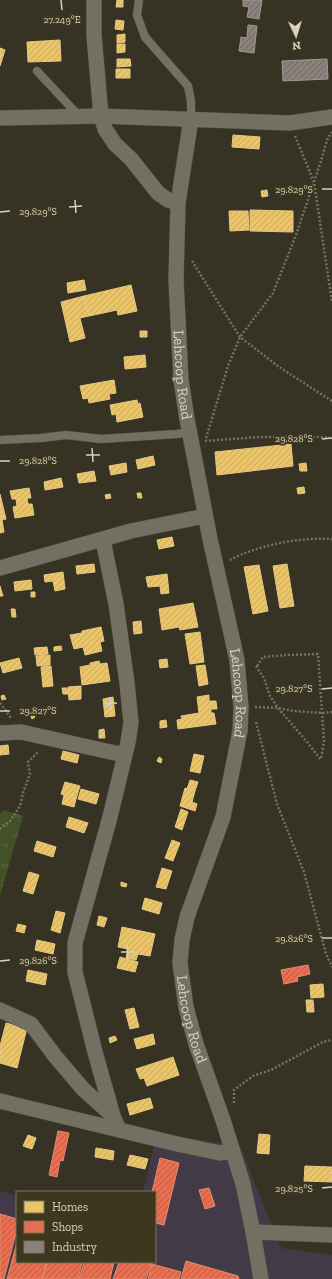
<svg xmlns="http://www.w3.org/2000/svg" width="332" height="1279" viewBox="0 0 332 1279" font-family="'Zilla Slab',serif">
<defs>
<pattern id="grass-tufts" width="24" height="20" patternUnits="userSpaceOnUse"><rect width="24" height="20" fill="#435226"/><path d="M3 7l-1-3M5 7V3M7 7l1-3M15 17l-1-3M17 17v-4M19 17l1-3" fill="none" stroke="#5d6a44"/></pattern>
<pattern id="homes-hatch" width="6" height="6" patternUnits="userSpaceOnUse"><rect width="6" height="6" fill="#e9c46a"/><path d="M-1 1l2-2M0 6l6-6M5 7l2-2" fill="none" stroke="#c7a960"/></pattern>
<pattern id="shops-hatch" width="6" height="6" patternUnits="userSpaceOnUse"><rect width="6" height="6" fill="#e76f51"/><path d="M-1 1l2-2M0 6l6-6M5 7l2-2" fill="none" stroke="#b5614a"/></pattern>
<pattern id="industry-hatch" width="6" height="6" patternUnits="userSpaceOnUse"><rect width="6" height="6" fill="#8a817c"/><path d="M-1 1l2-2M0 6l6-6M5 7l2-2" fill="none" stroke="#706a65"/></pattern>
</defs>
<rect width="100%" height="100%" fill="#363325"/>
<path fill="#423a46" d="M 157,1133 L 240,1146 L 281,1248 L 332,1255 L 332,1279 L 0,1279 L 0,1191 L 17,1196 L 17,1262 L 155,1262 L 155,1192 L 143,1192 Z"/>
<path fill="url(#grass-tufts)" d="M 4,810 L 23,816 L 0,896 L 0,813 Z"/>
<path fill="url(#homes-hatch)" stroke="#e4c885" d="M 117,0 L 123,0 L 123,7 L 116,7 Z
M 116,20 L 124,21 L 123,30 L 115,29 Z
M 125,34 L 125,42 L 117,43 L 117,35 Z
M 60,40 L 61,61 L 28,62 L 27,42 Z
M 117,44 L 125,44 L 125,52 L 117,53 Z
M 0,48 L 5,50 L 0,66 Z
M 117,59 L 130,59 L 131,66 L 117,67 Z
M 116,69 L 130,69 L 130,78 L 116,78 Z
M 233,135 L 260,137 L 259,149 L 232,147 Z
M 267,190 L 268,196 L 262,197 L 261,191 Z
M 250,210 L 293,211 L 293,232 L 250,231 Z
M 229,211 L 248,211 L 249,230 L 230,231 Z
M 84,280 L 86,290 L 68,293 L 67,283 Z
M 131,285 L 137,311 L 118,315 L 117,310 L 89,316 L 84,296 Z
M 84,296 L 89,316 L 80,318 L 85,338 L 70,342 L 61,302 Z
M 140,331 L 147,331 L 147,337 L 140,337 Z
M 145,355 L 146,367 L 125,369 L 124,357 Z
M 114,380 L 116,393 L 109,394 L 110,399 L 89,403 L 88,398 L 83,399 L 80,386 Z
M 137,400 L 138,404 L 140,403 L 143,417 L 117,422 L 116,414 L 112,415 L 110,405 Z
M 291,444 L 293,466 L 217,475 L 215,452 Z
M 153,456 L 155,465 L 138,469 L 136,460 Z
M 126,463 L 127,472 L 111,475 L 109,466 Z
M 306,463 L 307,471 L 300,471 L 299,464 Z
M 94,471 L 96,481 L 79,483 L 77,474 Z
M 61,478 L 63,487 L 45,490 L 44,482 Z
M 304,487 L 305,493 L 298,494 L 297,488 Z
M 29,488 L 31,498 L 27,498 L 28,504 L 32,504 L 34,515 L 15,518 L 13,507 L 17,506 L 16,499 L 12,499 L 10,491 Z
M 137,493 L 141,493 L 142,498 L 138,498 Z
M 0,494 L 6,519 L 2,520 L 4,532 L 0,533 Z
M 110,494 L 111,498 L 106,499 L 105,495 Z
M 172,537 L 174,546 L 159,549 L 157,540 Z
M 94,564 L 95,572 L 77,574 L 76,566 Z
M 287,564 L 294,606 L 280,608 L 273,566 Z
M 259,565 L 268,611 L 253,614 L 244,567 Z
M 63,572 L 65,589 L 55,591 L 53,581 L 45,582 L 44,575 Z
M 167,574 L 169,593 L 161,594 L 160,586 L 148,587 L 146,577 Z
M 31,580 L 32,589 L 15,591 L 14,582 Z
M 0,586 L 3,596 L 0,596 Z
M 31,592 L 35,592 L 35,597 L 31,597 Z
M 193,603 L 198,627 L 180,630 L 179,627 L 162,630 L 159,609 Z
M 11,609 L 15,609 L 16,617 L 12,617 Z
M 141,621 L 142,633 L 134,634 L 133,622 Z
M 101,627 L 104,641 L 100,642 L 102,651 L 85,655 L 83,647 L 74,649 L 70,635 L 82,633 L 82,631 Z
M 200,632 L 204,662 L 190,664 L 185,634 Z
M 61,646 L 62,650 L 54,651 L 54,647 Z
M 47,647 L 48,654 L 35,655 L 34,648 Z
M 50,655 L 50,665 L 37,666 L 36,656 Z
M 19,658 L 22,668 L 3,673 L 0,663 Z
M 167,659 L 168,667 L 160,668 L 159,660 Z
M 99,661 L 100,664 L 107,663 L 110,681 L 82,685 L 80,667 L 90,665 L 90,663 Z
M 205,665 L 208,684 L 199,686 L 196,666 Z
M 51,666 L 53,686 L 43,687 L 41,667 Z
M 81,686 L 81,699 L 69,700 L 68,687 Z
M 62,688 L 67,688 L 68,694 L 63,694 Z
M 4,695 L 6,699 L 2,700 L 1,696 Z
M 209,695 L 209,701 L 216,701 L 217,709 L 211,709 L 211,713 L 214,713 L 216,724 L 178,729 L 177,720 L 182,719 L 181,716 L 199,713 L 197,697 Z
M 113,697 L 115,716 L 105,717 L 103,699 Z
M 33,713 L 35,717 L 32,719 L 30,714 Z
M 166,720 L 167,727 L 160,728 L 160,721 Z
M 104,729 L 105,738 L 99,738 L 99,730 Z
M 8,745 L 9,754 L 0,755 L 0,746 Z
M 63,751 L 79,755 L 77,763 L 61,759 Z
M 194,754 L 204,756 L 200,773 L 190,771 Z
M 159,757 L 162,759 L 161,763 L 157,761 Z
M 190,780 L 198,782 L 195,791 L 187,789 Z
M 65,782 L 80,786 L 76,799 L 61,794 Z
M 185,788 L 195,791 L 192,802 L 197,804 L 195,811 L 180,806 Z
M 81,789 L 99,794 L 96,804 L 78,799 Z
M 64,795 L 76,799 L 74,807 L 62,804 Z
M 181,809 L 188,812 L 182,830 L 175,827 Z
M 69,817 L 88,823 L 84,833 L 66,827 Z
M 172,840 L 180,843 L 173,861 L 165,858 Z
M 37,841 L 56,847 L 53,857 L 34,851 Z
M 162,868 L 172,871 L 166,889 L 156,887 Z
M 29,872 L 39,875 L 33,894 L 23,891 Z
M 121,882 L 127,884 L 126,887 L 121,886 Z
M 145,898 L 162,903 L 159,914 L 142,909 Z
M 56,911 L 65,913 L 60,933 L 51,930 Z
M 99,916 L 107,918 L 104,927 L 97,925 Z
M 18,924 L 26,926 L 24,933 L 16,931 Z
M 122,927 L 155,934 L 150,956 L 138,954 L 136,960 L 126,958 L 128,949 L 118,947 Z
M 37,940 L 55,944 L 53,954 L 35,950 Z
M 120,957 L 138,962 L 135,972 L 117,968 Z
M 28,970 L 47,974 L 45,985 L 26,981 Z
M 323,984 L 324,997 L 311,998 L 310,985 Z
M 306,1000 L 313,1000 L 314,1012 L 307,1012 Z
M 134,1008 L 139,1027 L 130,1029 L 125,1010 Z
M 6,1023 L 27,1028 L 17,1068 L 0,1063 L 0,1046 Z
M 153,1034 L 155,1044 L 137,1049 L 134,1039 Z
M 115,1036 L 117,1040 L 110,1043 L 109,1038 Z
M 173,1057 L 179,1075 L 147,1086 L 144,1078 L 140,1079 L 136,1069 Z
M 150,1098 L 153,1108 L 130,1115 L 127,1104 Z
M 259,1134 L 270,1135 L 269,1154 L 257,1153 Z
M 28,1135 L 36,1138 L 32,1149 L 23,1146 Z
M 96,1148 L 114,1151 L 113,1160 L 95,1157 Z
M 130,1155 L 148,1159 L 145,1169 L 127,1165 Z
M 305,1166 L 332,1167 L 332,1182 L 304,1181 Z"/>
<path fill="url(#shops-hatch)" stroke="#e28d73" d="M 308,965 L 310,974 L 297,977 L 298,981 L 284,984 L 281,970 Z
M 58,1131 L 69,1133 L 63,1161 L 60,1160 L 57,1177 L 49,1175 Z
M 160,1158 L 179,1163 L 164,1225 L 155,1223 L 155,1192 L 152,1192 Z
M 209,1188 L 215,1206 L 205,1209 L 199,1190 Z
M 0,1214 L 17,1219 L 17,1229 L 4,1279 L 0,1279 Z
M 17,1242 L 17,1262 L 47,1262 L 42,1279 L 7,1279 Z
M 186,1261 L 238,1276 L 239,1279 L 181,1279 Z
M 47,1262 L 82,1262 L 78,1279 L 42,1279 Z
M 84,1262 L 114,1262 L 110,1279 L 79,1279 Z
M 119,1262 L 152,1262 L 146,1279 L 113,1279 Z
M 152,1264 L 181,1272 L 179,1279 L 148,1279 Z"/>
<path fill="url(#industry-hatch)" stroke="#a19991" d="M 243,0 L 262,0 L 259,19 L 247,17 L 249,7 L 243,6 Z
M 248,25 L 257,26 L 254,53 L 239,51 L 241,37 L 247,38 Z
M 327,59 L 328,79 L 283,81 L 282,61 Z"/>
<g fill="none" stroke-linecap="round" stroke-linejoin="round">
<g stroke="#514f43" stroke-width="9">
<path id="lane" d="M 139,0 L 137,15 L 145,37 L 188,86 L 191,101 L 191,119
M 37,71 L 80,117
M 0,440 L 41,438 L 66,435 L 101,439 L 177,434 L 189,432"/>
</g>
<g stroke="#514f43" stroke-width="16">
<g id="street">
<path d="M 94,0 L 94,35 L 101,116 L 105,129 L 115,144 L 131,159 L 158,193 L 168,200 L 178,203"/>
<path d="M 0,118 L 101,116 L 290,123 L 332,117"/>
<path id="s1" d="M 191,119 L 178,203 L 176,280 L 181,380 L 187,419 L 210,539 L 237,660 L 241,707 L 240,731 L 223,817 L 187,917 L 182,940 L 180,963 L 186,1007 L 196,1044 L 223,1120 L 243,1184 L 253,1232 L 261,1279"/>
<path d="M 103,540 L 116,604 L 127,683 L 131,723 L 128,742 L 110,817 L 75,943 L 75,972 L 95,1052 L 113,1116 L 119,1130"/>
<path d="M 0,568 L 131,531 L 205,516"/>
<path d="M 0,733 L 21,732 L 124,755"/>
<path d="M 0,1010 L 31,1024 L 55,1056 L 83,1089 L 113,1116"/>
<path d="M 0,1101 L 177,1144 L 220,1153 L 232,1151"/>
<path d="M 253,1232 L 332,1235"/>
</g>
</g>
<path stroke="#747166" stroke-width="2.5" stroke-dasharray="2 2" stroke-linecap="butt" d="M 295,136 L 314,182 L 332,302
M 192,261 L 240,337 L 279,367 L 332,401
M 206,438 L 228,366 L 240,337 L 273,293 L 296,235 L 321,161 L 327,140 L 332,132
M 205,441 L 259,437 L 318,437 L 332,438
M 230,560 C 258,545 300,537 332,539
M 256,666 L 264,678 L 270,696 L 278,708 L 308,743 L 320,759
M 257,666 L 263,657 L 287,655 L 318,654 L 324,741 L 321,759
M 0,703 L 11,718
M 255,707 L 278,708 L 294,711 L 323,713 L 332,712
M 256,722 L 277,804 L 304,872 L 326,954 L 332,967
M 0,829 L 10,821 L 20,806 L 23,793 L 30,774 L 28,762 L 39,751
M 234,1103 L 234,1090 L 253,1076 L 273,1069 L 323,1042 L 332,1040"/>
<use href="#lane" stroke="#736f63" stroke-width="8"/>
<use href="#street" stroke="#736f63" stroke-width="15"/>
</g>
<path fill="none" stroke="#d7d2c3" stroke-width="1.5" d="M 61,0 L 62,10M 322,189 L 332,189M 75,200 L 76,213M 69,207 L 82,206M 0,212 L 10,211M 322,439 L 332,438M 92,448 L 93,462M 86,455 L 100,455M 0,461 L 10,461M 322,689 L 332,688M 110,697 L 111,710M 103,704 L 117,703M 0,711 L 10,711M 322,938 L 332,938M 127,945 L 128,959M 121,952 L 135,952M 0,961 L 10,960M 322,1188 L 332,1187"/>
<g text-anchor="middle" stroke-width="4" stroke-linejoin="round" paint-order="stroke">
<g font-size="15" fill="#d7d2c3" stroke="#3e371d">
<text dy="5" stroke="none"><textPath href="#s1" startOffset="257">Lehcoop Road</textPath></text>
<text dy="5" stroke="none"><textPath href="#s1" startOffset="581">Lehcoop Road</textPath></text>
<text dy="5" stroke="none"><textPath href="#s1" startOffset="917">Lehcoop Road</textPath></text>
</g>
</g>
<g font-size="10" text-anchor="middle" fill="#d7d2c3" stroke="#3e371d" stroke-width="4" stroke-linejoin="round" paint-order="stroke">
<text x="62" y="23">27.249°E</text>
<text x="294" y="193">29.829°S</text>
<text x="38" y="215">29.829°S</text>
<text x="294" y="442">29.828°S</text>
<text x="38" y="464">29.828°S</text>
<text x="294" y="692">29.827°S</text>
<text x="38" y="714">29.827°S</text>
<text x="294" y="942">29.826°S</text>
<text x="38" y="964">29.826°S</text>
<text x="294" y="1192">29.825°S</text>
</g>
<rect x="16" y="1191" width="140" height="72" fill="#3e371d" stroke="#7b755f"/>
<rect x="24" y="1201" width="20" height="12" fill="#e9c46a" stroke="#7b755f"/>
<text x="52" y="1211" font-size="12" fill="#d7d2c3">Homes</text>
<rect x="24" y="1221" width="20" height="12" fill="#e76f51" stroke="#7b755f"/>
<text x="52" y="1231" font-size="12" fill="#d7d2c3">Shops</text>
<rect x="24" y="1241" width="20" height="12" fill="#8a817c" stroke="#7b755f"/>
<text x="52" y="1251" font-size="12" fill="#d7d2c3">Industry</text>
<g transform="translate(296 36) rotate(176)" stroke="#3e371d" stroke-width="3" paint-order="stroke">
<path d="M0-3L7 15L0 10L-7 15Z" fill="#d7d2c3"/>
<text y="-6" font-size="11" font-weight="bold" text-anchor="middle" fill="#d7d2c3">N</text>
</g>
</svg>
